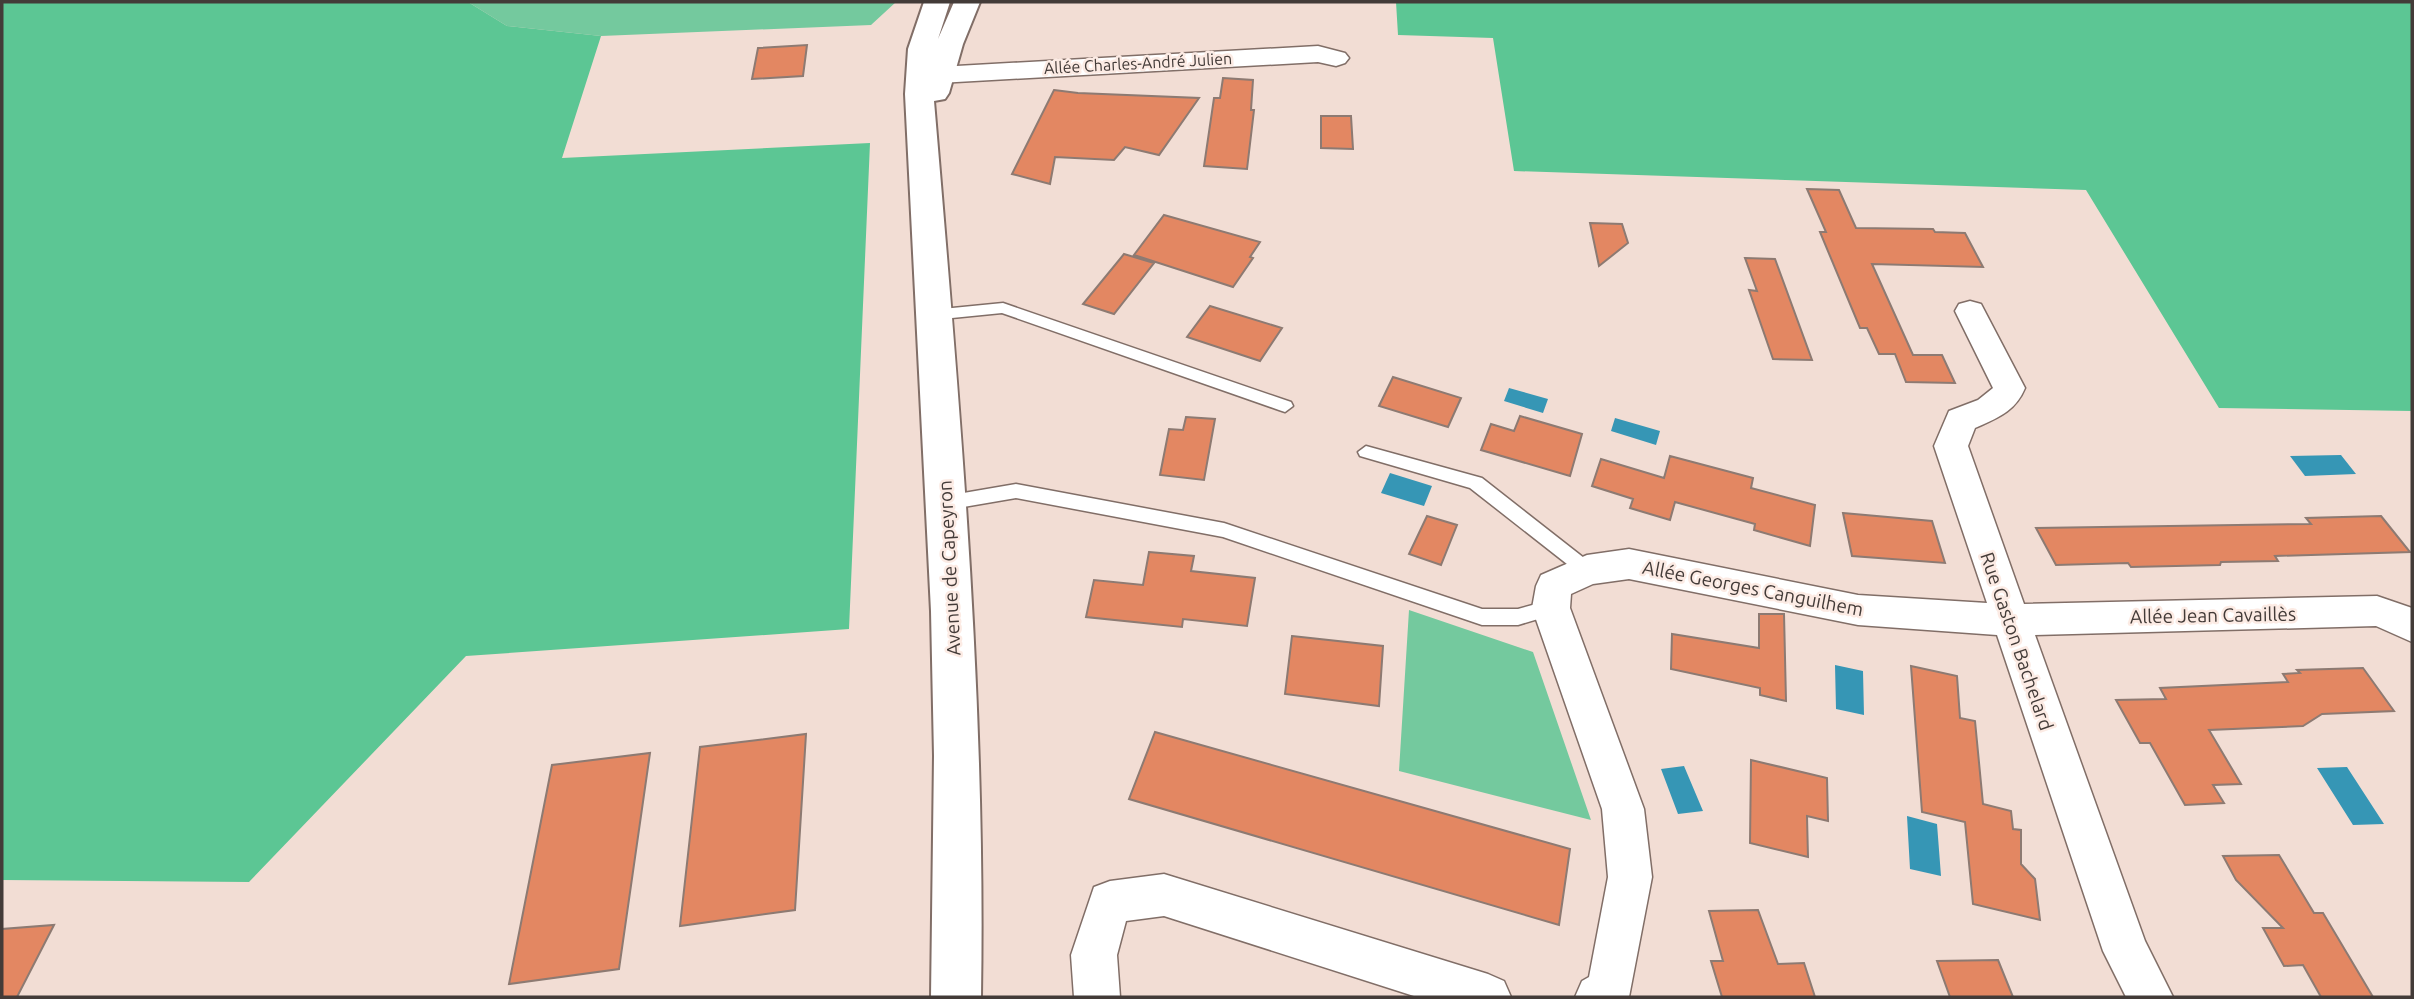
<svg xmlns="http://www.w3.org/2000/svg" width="2414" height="999" viewBox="0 0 2414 999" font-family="Ubuntu,sans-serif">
<rect width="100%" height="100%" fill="#f2ddd4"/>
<path fill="#74c99e" d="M 468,2 L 896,2 L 871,25 L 601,36 L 507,26 Z
M 1409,610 L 1533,652 L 1591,820 L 1399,771 Z"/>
<path fill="#5cc694" d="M 2,2 L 468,2 L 507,26 L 601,36 L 562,158 L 870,143 L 849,629 L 466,656 L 249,882 L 2,880 Z
M 1396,2 L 2412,2 L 2412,411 L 2219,408 L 2086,190 L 1514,171 L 1493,38 L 1398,35 Z"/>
<path fill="#3696b5" d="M 1509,388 L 1548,399 L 1543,413 L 1504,401 Z
M 1615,418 L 1660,431 L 1656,445 L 1611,431 Z
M 2341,455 L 2356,474 L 2305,476 L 2290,456 Z
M 1390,473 L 1432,486 L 1424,506 L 1381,493 Z
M 1835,665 L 1863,671 L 1864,715 L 1836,709 Z
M 1684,766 L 1703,811 L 1678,814 L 1661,769 Z
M 2347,767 L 2384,824 L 2353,825 L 2317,768 Z
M 1907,816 L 1937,824 L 1941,876 L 1910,869 Z"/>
<path fill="#e38762" stroke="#8d7a72" stroke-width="2" d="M 807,45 L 803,76 L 752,79 L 758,48 Z
M 1223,78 L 1253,80 L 1251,110 L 1254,110 L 1247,169 L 1204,166 L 1214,98 L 1220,98 Z
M 1054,90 L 1078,93 L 1199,98 L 1159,155 L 1125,147 L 1114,160 L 1055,157 L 1050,184 L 1012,174 Z
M 1321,116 L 1351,116 L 1353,149 L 1321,148 Z
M 1807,189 L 1839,190 L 1856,228 L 1933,229 L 1935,232 L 1965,233 L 1983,267 L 1872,264 L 1913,355 L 1942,355 L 1955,383 L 1906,382 L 1895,354 L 1879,354 L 1867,328 L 1860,328 L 1820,232 L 1826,232 Z
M 1164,215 L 1260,242 L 1250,257 L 1253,258 L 1233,287 L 1134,255 Z
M 1590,223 L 1622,224 L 1628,243 L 1599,266 Z
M 1124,254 L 1154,263 L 1114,314 L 1083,304 Z
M 1745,258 L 1775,259 L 1812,360 L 1773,359 L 1749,290 L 1757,291 Z
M 1210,306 L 1282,328 L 1260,361 L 1187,337 Z
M 1393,377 L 1461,398 L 1448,427 L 1379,406 Z
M 1520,416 L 1582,434 L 1570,476 L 1481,450 L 1491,424 L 1514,431 Z
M 1186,417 L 1215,419 L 1204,480 L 1160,475 L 1169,429 L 1183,430 Z
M 1670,456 L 1753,478 L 1751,488 L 1815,505 L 1810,546 L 1754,530 L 1755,524 L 1675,502 L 1670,520 L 1630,508 L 1633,499 L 1592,486 L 1601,459 L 1664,478 Z
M 1843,513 L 1932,521 L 1945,563 L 1852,556 Z
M 1427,516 L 1457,525 L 1441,565 L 1409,554 Z
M 2381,516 L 2410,552 L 2275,556 L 2278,561 L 2221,562 L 2220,565 L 2131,567 L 2128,563 L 2056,565 L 2036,528 L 2311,524 L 2306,518 Z
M 1149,552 L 1194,556 L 1191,571 L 1255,578 L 1247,626 L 1183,619 L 1182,627 L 1086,617 L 1094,580 L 1143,585 Z
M 1759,614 L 1784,614 L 1786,701 L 1760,695 L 1760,688 L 1671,669 L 1672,634 L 1759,648 Z
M 1292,636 L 1383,646 L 1379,706 L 1285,694 Z
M 1911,666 L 1957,676 L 1960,718 L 1975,721 L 1983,804 L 2011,811 L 2013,829 L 2021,830 L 2021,864 L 2035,879 L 2040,920 L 1973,904 L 1965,822 L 1922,812 Z
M 2363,668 L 2394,711 L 2322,714 L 2303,726 L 2209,730 L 2241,784 L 2213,785 L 2224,803 L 2185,805 L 2150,743 L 2140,743 L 2116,700 L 2166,699 L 2160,688 L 2288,682 L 2283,674 L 2300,673 L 2297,670 Z
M 1155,732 L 1570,849 L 1559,925 L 1129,799 Z
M 806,734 L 795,910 L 680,926 L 700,747 Z
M 650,753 L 619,969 L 509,984 L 552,765 Z
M 1751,760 L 1827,778 L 1828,821 L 1807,816 L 1808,857 L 1750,843 Z
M 2279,855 L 2314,913 L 2323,913 L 2373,997 L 2321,997 L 2303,965 L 2284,966 L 2263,928 L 2283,928 L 2236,880 L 2223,856 Z
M 1758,910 L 1778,964 L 1804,963 L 1815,997 L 1722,997 L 1711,961 L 1723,961 L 1709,911 Z
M 54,925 L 17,997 L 2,997 L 2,929 Z
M 1998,960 L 2013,997 L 1950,997 L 1937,961 Z"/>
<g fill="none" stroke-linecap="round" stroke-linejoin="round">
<g stroke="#816e67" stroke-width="3">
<path id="lane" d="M 1003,303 L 1291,402 L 1293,406 L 1285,412 L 1279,410 L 1002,313 L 932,320 L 924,315 L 932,310 Z
M 1366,446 L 1482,478 L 1593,565 L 1596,570 L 1593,575 L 1587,577 L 1581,575 L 1470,488 L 1360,456 L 1358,452 Z
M 1016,484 L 1224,523 L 1482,609 L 1518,609 L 1551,600 L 1558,603 L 1560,608 L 1558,613 L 1518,625 L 1482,625 L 1223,537 L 1016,498 L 946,510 L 940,508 L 937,503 L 940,498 L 946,496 Z"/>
</g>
<g stroke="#816e67" stroke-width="3">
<path id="street" d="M 1318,46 L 1345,53 L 1349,58 L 1345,63 L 1336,66 L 1318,62 L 939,83 L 930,80 L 926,75 L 930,70 L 939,67 Z
M 1970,301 L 1981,304 L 2025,388 C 2015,412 1997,418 1975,428 L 1968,446 L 2024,604 L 2377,596 L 2412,608 L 2412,642 L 2376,626 L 2035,635 L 2145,941 L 2173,997 L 2126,997 L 2103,951 L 1997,635 L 1858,625 L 1629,579 L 1593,584 L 1571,594 L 1570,608 L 1644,809 L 1652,877 L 1629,997 L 1575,997 L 1582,981 L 1589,977 L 1608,877 L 1602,809 L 1532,608 L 1536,586 L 1541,575 L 1587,555 L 1629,549 L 1858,595 L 1987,603 L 1934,446 L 1949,411 L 1978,400 L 1993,388 L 1955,311 L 1959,304 Z
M 1164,874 L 1488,974 L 1504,981 L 1511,997 L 1417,997 L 1164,916 L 1126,921 L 1117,955 L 1120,997 L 1074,997 L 1071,955 L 1094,887 L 1110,881 Z"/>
</g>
<g stroke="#816e67" stroke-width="4">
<path id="primary" d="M 924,2 L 950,2 L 938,39 L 954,2 L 980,2 L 963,44 L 949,93 L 945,99 L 934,101 C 959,399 986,698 981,997 L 931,997 L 934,756 L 931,611 L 905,94 L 908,49 Z"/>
</g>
<use href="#lane" fill="#fff" fill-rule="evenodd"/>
<use href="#street" fill="#fff" fill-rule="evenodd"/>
<use href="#primary" fill="#fff" fill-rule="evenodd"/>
</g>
<g text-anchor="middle" stroke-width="5" stroke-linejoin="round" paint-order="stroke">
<g font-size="16" fill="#433b38" stroke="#fcebe4">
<text transform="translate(1138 63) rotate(-3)" y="6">Allée Charles-André Julien</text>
</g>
<g font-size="19" fill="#433b38" stroke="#fcebe4">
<text transform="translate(949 568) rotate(-93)" y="7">Avenue de Capeyron</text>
<text transform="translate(1753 588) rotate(11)" y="7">Allée Georges Canguilhem</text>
<text transform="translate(2213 615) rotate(-1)" y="7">Allée Jean Cavaillès</text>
<text transform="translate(2017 641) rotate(71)" y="7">Rue Gaston Bachelard</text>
</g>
</g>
<rect width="2414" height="999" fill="none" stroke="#433b38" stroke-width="7"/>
</svg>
